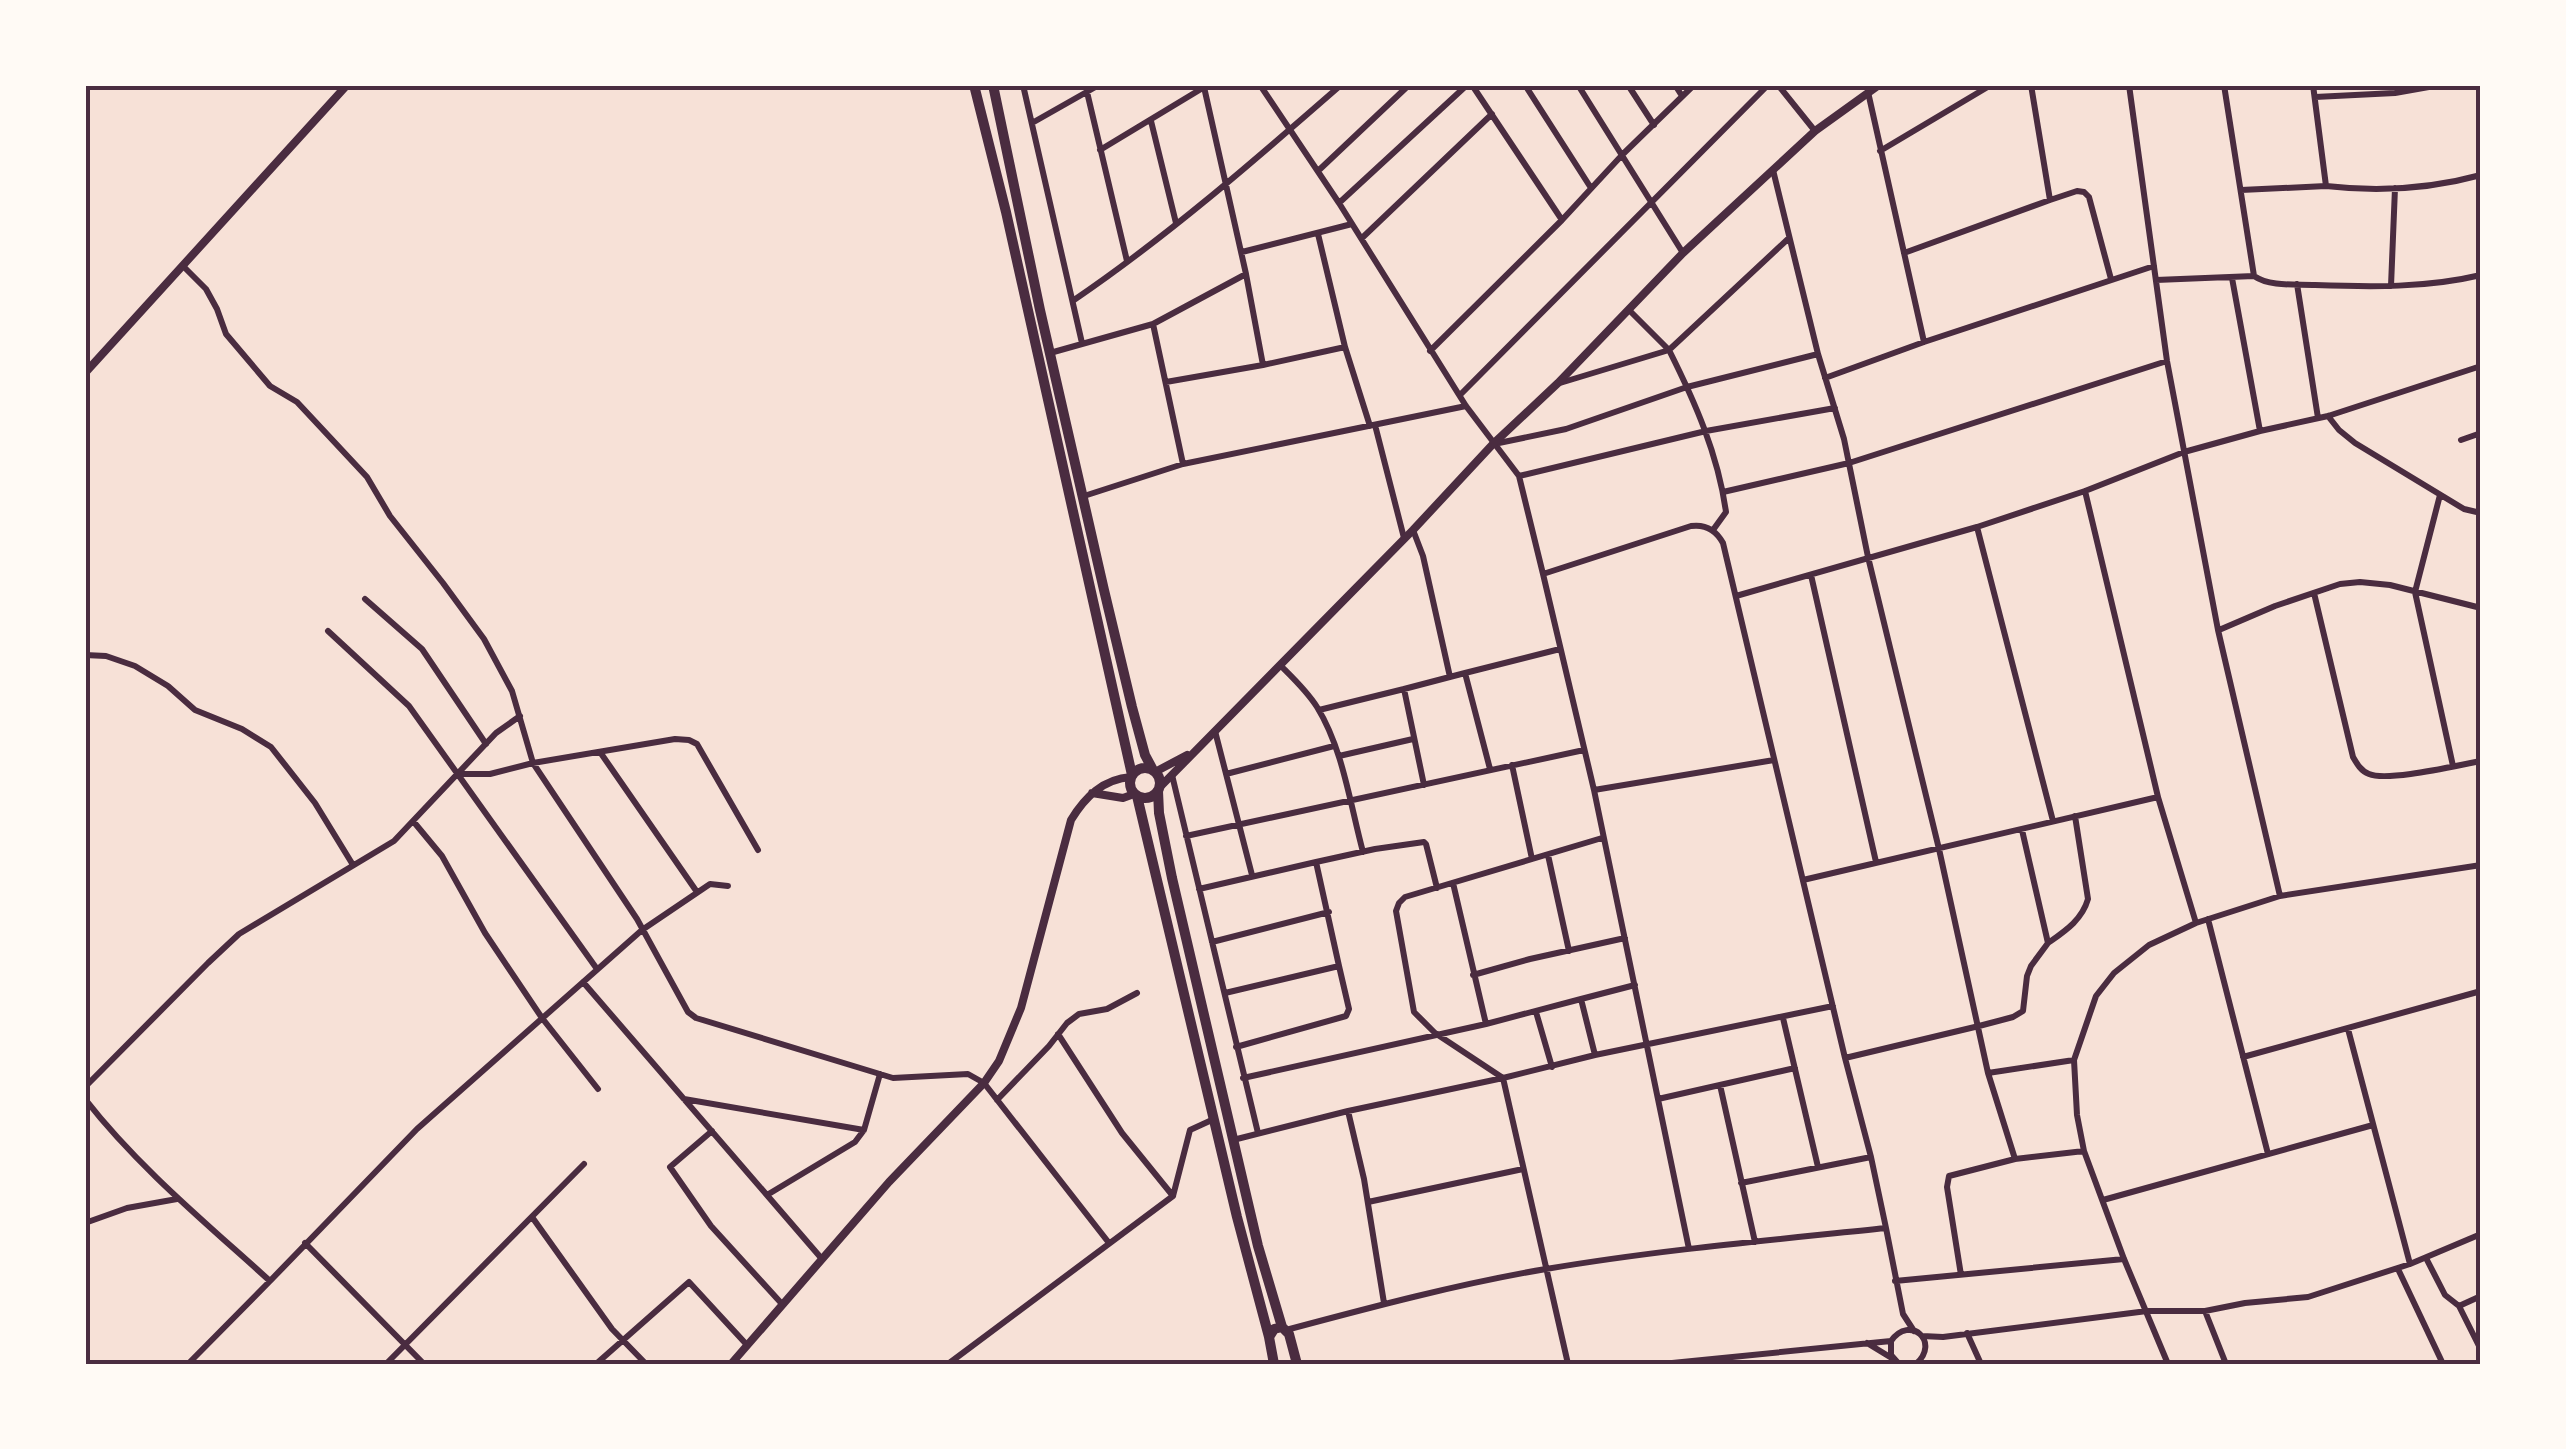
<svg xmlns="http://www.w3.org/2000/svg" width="2566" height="1449" viewBox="0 0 2566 1449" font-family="'Nunito Sans',sans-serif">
<rect width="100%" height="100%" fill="#f7e1d7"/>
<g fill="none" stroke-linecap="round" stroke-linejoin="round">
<path stroke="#4a2c40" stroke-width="6" d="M 1023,85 L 1082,343
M 1260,85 L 1339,203 L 1466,406 L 1519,476 L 1543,574 L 1691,526 C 1706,524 1716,530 1723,543 L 1845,1058 L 1871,1157 L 1886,1228
M 1472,85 L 1562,220
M 1525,85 L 1591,188
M 1578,85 L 1683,253
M 1628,85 L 1654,125
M 1675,85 L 1682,96
M 1778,85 L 1815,131
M 2031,85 L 2050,200
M 2129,85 L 2167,361 L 2218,630 L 2280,896
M 2224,85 L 2254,276 C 2270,287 2296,284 2315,285 C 2371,287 2427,288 2481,275
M 2313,85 L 2326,186 C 2378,192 2430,189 2481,175
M 1087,92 L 1127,261
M 1868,92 L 1924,342
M 2315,97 L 2395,93 L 2440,85
M 1151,121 L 1176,223
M 1032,123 L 1099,85
M 1100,150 L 1206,86
M 1880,151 L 1991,85
M 1773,170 L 1818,354 L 1844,439 L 1868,557 L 1939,849 L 1988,1073 L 2015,1159
M 1318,171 L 1409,85
M 2241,190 L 2326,186
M 1339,203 L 1467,85
M 1318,234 L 1345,347
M 1362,238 L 1492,114
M 1242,252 L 1352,224
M 1904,253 L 2050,200 L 2077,191 L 2084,192 L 2089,197 L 2111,279
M 183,266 L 206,289 L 217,309 L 226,334 L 270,386 L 297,402 L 367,477 L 390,516 L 443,583 L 484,639 L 512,691 L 533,763 L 637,919 L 688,1012 L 696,1018 L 893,1078 L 968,1074 L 984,1083 L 1109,1243
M 1246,274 L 1263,365 L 1345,347 L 1370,426
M 2232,278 L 2260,431
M 2156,280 L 2254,276
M 2297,284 L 2318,418
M 2391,286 L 2395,188
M 1074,300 C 1168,236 1255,160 1341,85
M 1630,311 L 1669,350 L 1789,238
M 1153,324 L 1183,464
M 1430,351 L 1562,220 L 1623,154 L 1694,85
M 1050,353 L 1153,324 L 1246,274 L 1204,87
M 1825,378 L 1924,342 L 2154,266
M 1166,382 L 1263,365
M 1560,383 L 1669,350 C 1695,402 1718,454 1726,512 L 1713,530
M 1460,395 L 1768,85
M 2328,416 L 2339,430 L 2355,443 L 2464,509 L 2481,513
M 1375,425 L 1404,538
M 2461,440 L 2481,433
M 1494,444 L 1566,429 L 1687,387 L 1818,354
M 1519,476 L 1706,431 L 1835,408
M 2085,491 L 2158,797 L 2196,923
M 1723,492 L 1849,463 L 2167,361
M 2440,495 L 2415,592 L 2453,766
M 1084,496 L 1183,464 L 1466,406
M 1977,527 L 2053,821
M 1413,530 L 1423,556 L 1450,677
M 1543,574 L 1594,790 L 1689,1249
M 1811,575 L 1876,862
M 2314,593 L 2353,757 C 2357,764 2361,771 2369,774 C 2388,782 2458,765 2481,761
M 1736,596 L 1977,527 L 2085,491 L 2184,452 L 2260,431 L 2328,416 L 2481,366
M 365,599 L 422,649 L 486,744
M 2219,630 L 2275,606 L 2340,584 L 2360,582 L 2390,585 L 2481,608
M 328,631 L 409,706 L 597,969
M 85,655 L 106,656 L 135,666 L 168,686 L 195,710 L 242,729 L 271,747 L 315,803 L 353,865
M 1280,665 C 1293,678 1307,691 1317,707 C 1343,749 1350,804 1363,852
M 1465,673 L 1560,649
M 1319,710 L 1404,689
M 1215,731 L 1252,875
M 600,752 L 697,892
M 1339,756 L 1413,739
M 1512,765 L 1532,859
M 458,774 L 490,774 L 533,763 L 675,739 L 689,740 L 697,744 L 758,850
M 1226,774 L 1334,746
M 1172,775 L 1258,1133
M 1424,785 L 1404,689 L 1465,673 L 1490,769
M 1594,790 L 1774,760
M 413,821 L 442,856 L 485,933 L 542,1018 L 598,1089
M 1186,836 L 1584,750
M 1548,855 L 1569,951
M 1316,862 L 1375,849 L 1424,842 L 1426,844 L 1437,888
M 1803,880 L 2158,797
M 1453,883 L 1486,1024
M 1199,889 L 1316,862 L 1339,966 L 1225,993
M 2208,919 L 2268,1154
M 1212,942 L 1329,912
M 2048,943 C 2065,931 2082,920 2088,899 L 2075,816
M 1473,975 L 1530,959 L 1625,938
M 583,982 L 822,1259
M 1581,999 L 1635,985
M 1536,1012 L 1552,1067
M 1783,1018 L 1818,1167
M 2348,1029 L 2410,1264
M 1058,1034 L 1122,1133 L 1173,1196
M 1236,1047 L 1346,1016 L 1349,1009 L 1339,966
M 2243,1057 L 2481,991
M 1845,1058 L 1979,1026 L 2013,1017 L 2023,1011 L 2027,976 L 2031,966 L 2048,943 L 2022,830
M 1988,1073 L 2074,1060
M 1243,1078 L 1486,1024 L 1581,999 L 1595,1055
M 1720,1085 L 1755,1242
M 85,1087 L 208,963 L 239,934 L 394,841 L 496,733 L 520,716
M 85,1099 C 138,1167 206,1223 270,1281 L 417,1129 L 642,930 L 710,884 L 728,886
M 684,1099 L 864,1130
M 1658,1099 L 1795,1068
M 997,1100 L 1049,1046 L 1067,1023 L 1079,1014 L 1107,1009 L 1137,993
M 1348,1111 L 1364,1179 L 1384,1303
M 712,1131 L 670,1167 L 711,1226 L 782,1304
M 1233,1140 L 1348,1111 L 1503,1078 L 1595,1055 L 1833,1006
M 1741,1183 L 1871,1157
M 767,1195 L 855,1142 L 864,1130 L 880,1074
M 2103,1200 L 2373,1125
M 1368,1202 L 1523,1169
M 532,1217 L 612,1329 L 646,1364
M 85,1223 L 127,1208 L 177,1199
M 305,1243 L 424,1364
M 2426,1258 L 2445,1295 L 2459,1306
M 2398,1269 L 2443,1364
M 1961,1275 L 1947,1187 L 1949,1176 L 2015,1159 L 2084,1151
M 1895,1281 L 2124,1259
M 2481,1296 L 2459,1306 L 2481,1350
M 2205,1311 L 2226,1364
M 1286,1330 C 1372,1307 1458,1284 1546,1269 C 1658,1250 1772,1240 1886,1228 L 1903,1314 L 1914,1331
M 1967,1333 L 1981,1364
M 1922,1336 L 1943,1337 L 2147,1311 L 2205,1311 L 2245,1303 L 2308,1297 L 2410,1264 L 2481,1234
M 1867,1343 L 1890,1357
M 188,1364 L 270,1281
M 386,1364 L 584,1164
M 596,1364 L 689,1282 L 747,1345
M 948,1364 L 1173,1196 L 1190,1130 L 1214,1119
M 1568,1364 L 1503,1078 L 1435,1033 L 1414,1012 L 1396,911 L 1399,903 L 1405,897 L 1602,838
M 1662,1364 L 1891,1341
M 1899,1364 L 1891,1355 L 1891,1341 C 1910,1314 1941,1342 1916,1364
M 2168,1364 L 2124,1259 L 2084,1151 L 2077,1115 L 2074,1060 L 2096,996 L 2114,973 L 2149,945 L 2196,923 L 2280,896 L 2481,865"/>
<path stroke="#4a2c40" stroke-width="8" d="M 85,373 L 347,85
M 1155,772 L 1187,755
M 1159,788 L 1413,530 L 1493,444 L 1558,383 L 1683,253 L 1815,131 L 1879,85
M 1092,793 L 1123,798 L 1134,794
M 731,1364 L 889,1182 L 984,1083 L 999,1061 L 1021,1008 L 1071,820 C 1085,797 1103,779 1131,777"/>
<path stroke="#4a2c40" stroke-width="10" d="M 974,85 L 1006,212 L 1132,775
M 993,85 L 1040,310 L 1104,590 L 1132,707 L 1145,755 L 1153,770
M1130 783a15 15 0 1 1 30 0a15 15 0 1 1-30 0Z
M 1158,791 L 1159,813 L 1172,878 L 1258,1246 L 1282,1327
M 1137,796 L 1237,1217 L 1269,1337
M 1274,1364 L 1269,1337 L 1274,1329 L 1282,1327 L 1289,1334 L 1297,1364"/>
</g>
<rect width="2566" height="1449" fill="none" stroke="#fffaf5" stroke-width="175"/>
<rect x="88" y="88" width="2390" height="1274" fill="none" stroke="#4a2c40" stroke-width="4"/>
</svg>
